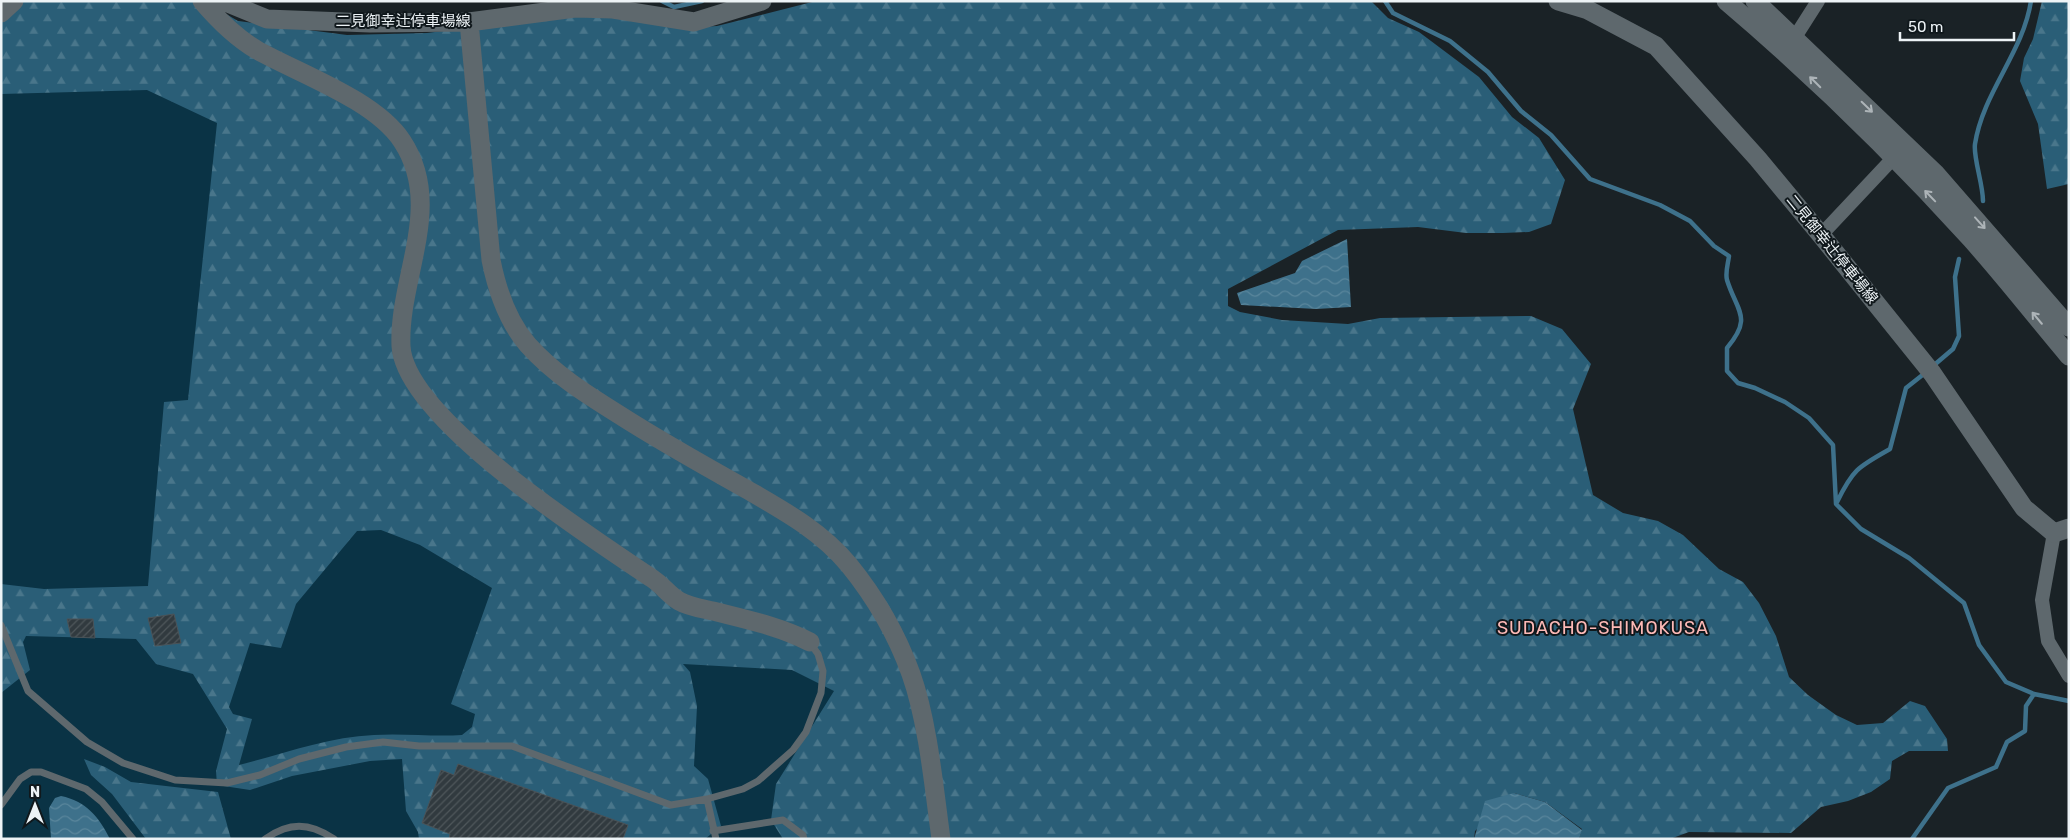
<svg xmlns="http://www.w3.org/2000/svg" width="2070" height="840" viewBox="0 0 2070 840" font-family="Rubik,'Noto Sans JP',sans-serif">
<defs>
<pattern id="forest-firs" width="22" height="20" patternUnits="userSpaceOnUse" patternTransform="scale(1.25)"><rect width="22" height="20" fill="#2a5e77"/><path d="M5 1l3.5 6h-7zM16 11l3.5 6h-7z" fill="#49768b"/></pattern>
<pattern id="water-waves" width="16" height="10" patternUnits="userSpaceOnUse" patternTransform="scale(1.25)"><rect width="16" height="10" fill="#3e718b"/><path d="M0 5q4-4 8 0t8 0" fill="none" stroke="#5a869c"/></pattern>
<pattern id="building-hatch" width="6" height="6" patternUnits="userSpaceOnUse" patternTransform="scale(1.25)"><rect width="6" height="6" fill="#313a3f"/><path d="M-1 1l2-2M0 6l6-6M5 7l2-2" fill="none" stroke="#4f575b"/></pattern>
</defs>
<rect width="100%" height="100%" fill="#1a2226"/>
<path fill="#0a3345" d="M 48,1 L 179,1 L 893,651 L 931,839 L 1,839 L 1,38 Z"/>
<path fill="url(#forest-firs)" fill-rule="evenodd" d="M 1,1 L 204,1 L 238,21 L 347,35 L 427,33 L 586,13 L 685,28 L 717,26 L 816,1 L 1371,1 L 1388,18 L 1419,32 L 1479,77 L 1512,117 L 1539,138 L 1565,180 L 1551,224 L 1529,232 L 1503,233 L 1466,233 L 1418,227 L 1338,230 L 1228,289 L 1228,306 L 1240,312 L 1282,320 L 1348,324 L 1380,318 L 1531,316 L 1562,329 L 1591,364 L 1573,409 L 1593,495 L 1623,513 L 1658,521 L 1683,535 L 1719,569 L 1743,582 L 1759,603 L 1776,636 L 1789,677 L 1808,695 L 1836,715 L 1857,725 L 1883,723 L 1910,701 L 1925,706 L 1947,739 L 1948,751 L 1909,751 L 1892,761 L 1890,779 L 1871,792 L 1848,801 L 1821,807 L 1791,833 L 1689,832 L 1670,839 L 1579,839 L 1582,829 L 1545,802 L 1514,793 L 1475,831 L 1474,839 L 783,839 L 771,820 L 776,784 L 834,691 L 792,670 L 683,664 L 690,672 L 697,706 L 694,766 L 708,779 L 721,826 L 705,839 L 419,839 L 418,832 L 406,811 L 402,759 L 370,761 L 292,776 L 250,790 L 217,785 L 216,771 L 227,729 L 193,674 L 156,664 L 136,639 L 26,636 L 23,642 L 30,670 L 1,693 L 1,584 L 44,589 L 148,586 L 164,402 L 188,400 L 217,123 L 147,90 L 1,94 ZM 381,530 L 420,545 L 492,588 L 451,704 L 475,714 L 472,727 L 462,735 C 433,737 403,733 374,735 C 327,737 284,754 239,765 L 252,719 L 233,714 L 229,707 L 250,643 L 281,648 L 296,604 L 357,531 Z
M 2042,1 L 2069,1 L 2069,184 L 2047,189 L 2038,124 L 2020,81 L 2024,58 L 2033,39 Z
M 84,759 L 105,767 L 131,782 L 218,792 L 231,839 L 146,839 L 112,794 L 91,775 Z"/>
<path fill="url(#water-waves)" d="M 1347,239 L 1351,307 L 1316,309 L 1241,305 L 1237,293 L 1295,273 L 1302,261 Z
M 1514,793 L 1545,802 L 1582,830 L 1579,839 L 1474,839 L 1485,801 Z
M 61,796 C 86,801 99,817 110,839 L 51,839 L 49,808 L 55,798 Z"/>
<g fill="none" stroke-linecap="round" stroke-linejoin="round">
<path stroke="#3e718b" stroke-width="4.5" d="M 662,1 L 674,7 L 702,1
M 1385,1 L 1393,13 L 1450,41 L 1488,72 L 1521,111 L 1551,135 L 1590,179 L 1660,205 L 1690,221 L 1714,246 L 1729,256 C 1728,264 1725,273 1727,280 C 1737,312 1753,317 1727,348 L 1727,371 L 1738,383 L 1755,388 L 1785,402 L 1809,418 L 1833,445 L 1836,504 L 1861,529 L 1909,558 L 1964,603 L 1979,645 L 2006,682 L 2034,694 L 2069,701
M 1983,201 C 1983,184 1973,157 1975,144 C 1983,92 2023,53 2031,1
M 1933,366 L 1953,349 L 1959,336 L 1955,277 L 1959,259
M 1837,502 C 1853,469 1858,467 1890,449 L 1906,388 L 1925,373
M 1912,839 L 1948,788 L 1996,767 L 2007,742 L 2025,731 L 2026,706 L 2034,694"/>
</g>
<path fill="url(#building-hatch)" stroke="#4a5358" d="M 174,614 L 181,643 L 155,646 L 148,618 Z
M 67,619 L 93,619 L 95,638 L 71,637 Z
M 458,764 L 628,825 L 623,839 L 449,839 L 450,834 L 422,823 L 441,770 L 454,775 Z"/>
<g fill="none" stroke-linecap="round" stroke-linejoin="round">
<path stroke="#5e686d" stroke-width="7" d="M 1,625 L 28,691 L 87,742 L 123,763 L 175,780 L 227,783 L 260,775 L 299,759 L 346,747 L 383,742 L 419,746 L 512,746 L 671,805 L 707,799 L 743,789 L 758,781 L 793,750 L 806,732 L 821,693 L 823,671 L 818,654 L 810,643
M 707,799 L 716,839
M 1,805 L 20,779 L 31,772 L 41,772 L 86,789 L 102,802 L 133,839
M 713,831 L 783,820 L 803,835 L 804,839
M 265,839 C 289,822 309,822 334,839"/>
<path stroke="#5e686d" stroke-width="14" d="M 1790,45 L 1818,1
M 1821,235 L 1899,152
M 2054,533 L 2042,600 L 2048,641 L 2069,676"/>
<path stroke="#5e686d" stroke-width="19" d="M 202,1 C 219,21 235,37 257,50 C 300,74 375,100 402,141 C 445,206 398,277 401,346 C 405,419 594,539 653,579 C 662,585 669,595 679,601 C 689,607 705,609 717,612 C 749,620 781,627 810,642
M 223,1 L 267,19 L 370,23 L 469,22 L 575,8 L 613,9 L 694,22 L 762,1
M 1558,1 L 1588,10 L 1656,46 L 1758,159 L 1821,235 L 1932,373 L 2024,508 L 2054,533 L 2069,528
M 1726,1 C 1812,74 1896,156 1971,239 C 2005,277 2036,317 2069,356
M 1755,1 L 1935,173 L 2069,327
M 1,13 L 14,1
M 469,22 L 491,260 C 497,290 508,322 528,345 C 554,374 586,394 618,414 C 660,441 703,465 746,489 C 784,511 821,531 849,565 C 875,597 897,635 911,674 C 928,722 934,788 941,839"/>
</g>
<defs><path id="oneway-shaft" d="M-6 0H5M1.5-3L5.5 0L1.5 3" fill="none" stroke-width="1.6" stroke-linecap="round" stroke-linejoin="round" transform="scale(1.25)"/></defs>
<g stroke="#adb4b8">
<use href="#oneway-shaft" transform="translate(1815 82) rotate(-135)"/>
<use href="#oneway-shaft" transform="translate(1867 107) rotate(44)"/>
<use href="#oneway-shaft" transform="translate(1930 196) rotate(-134)"/>
<use href="#oneway-shaft" transform="translate(1980 223) rotate(48)"/>
<use href="#oneway-shaft" transform="translate(2037 318) rotate(-130)"/>
</g>
<g text-anchor="middle" stroke-width="4" stroke-linejoin="round" paint-order="stroke">
<g font-size="15" fill="#edf3f6" stroke="#10181c">
<text x="403" y="26">二見御幸辻停車場線</text>
<text transform="translate(1832 249) rotate(51)" y="5">二見御幸辻停車場線</text>
</g>
<g font-size="18" letter-spacing="1" fill="#fdb9b6" stroke="#10181c">
<text x="1603" y="634">SUDACHO-SHIMOKUSA</text>
</g>
</g>
<rect width="2070" height="840" fill="none" stroke="#edf3f6" stroke-width="5"/>
<g transform="translate(35 805)" stroke="#10181c" stroke-width="4" paint-order="stroke">
<path d="M0-4L9 19L0 12L-9 19Z" fill="#edf3f6"/>
<text y="-8" font-size="14" font-weight="bold" text-anchor="middle" fill="#edf3f6">N</text>
</g>
<path d="M1900 32v8h114v-8" fill="none" stroke="#edf3f6" stroke-width="2.5"/>
<text x="1908" y="32" font-size="15" fill="#edf3f6" stroke="#10181c" stroke-width="4" paint-order="stroke">50 m</text>
</svg>
